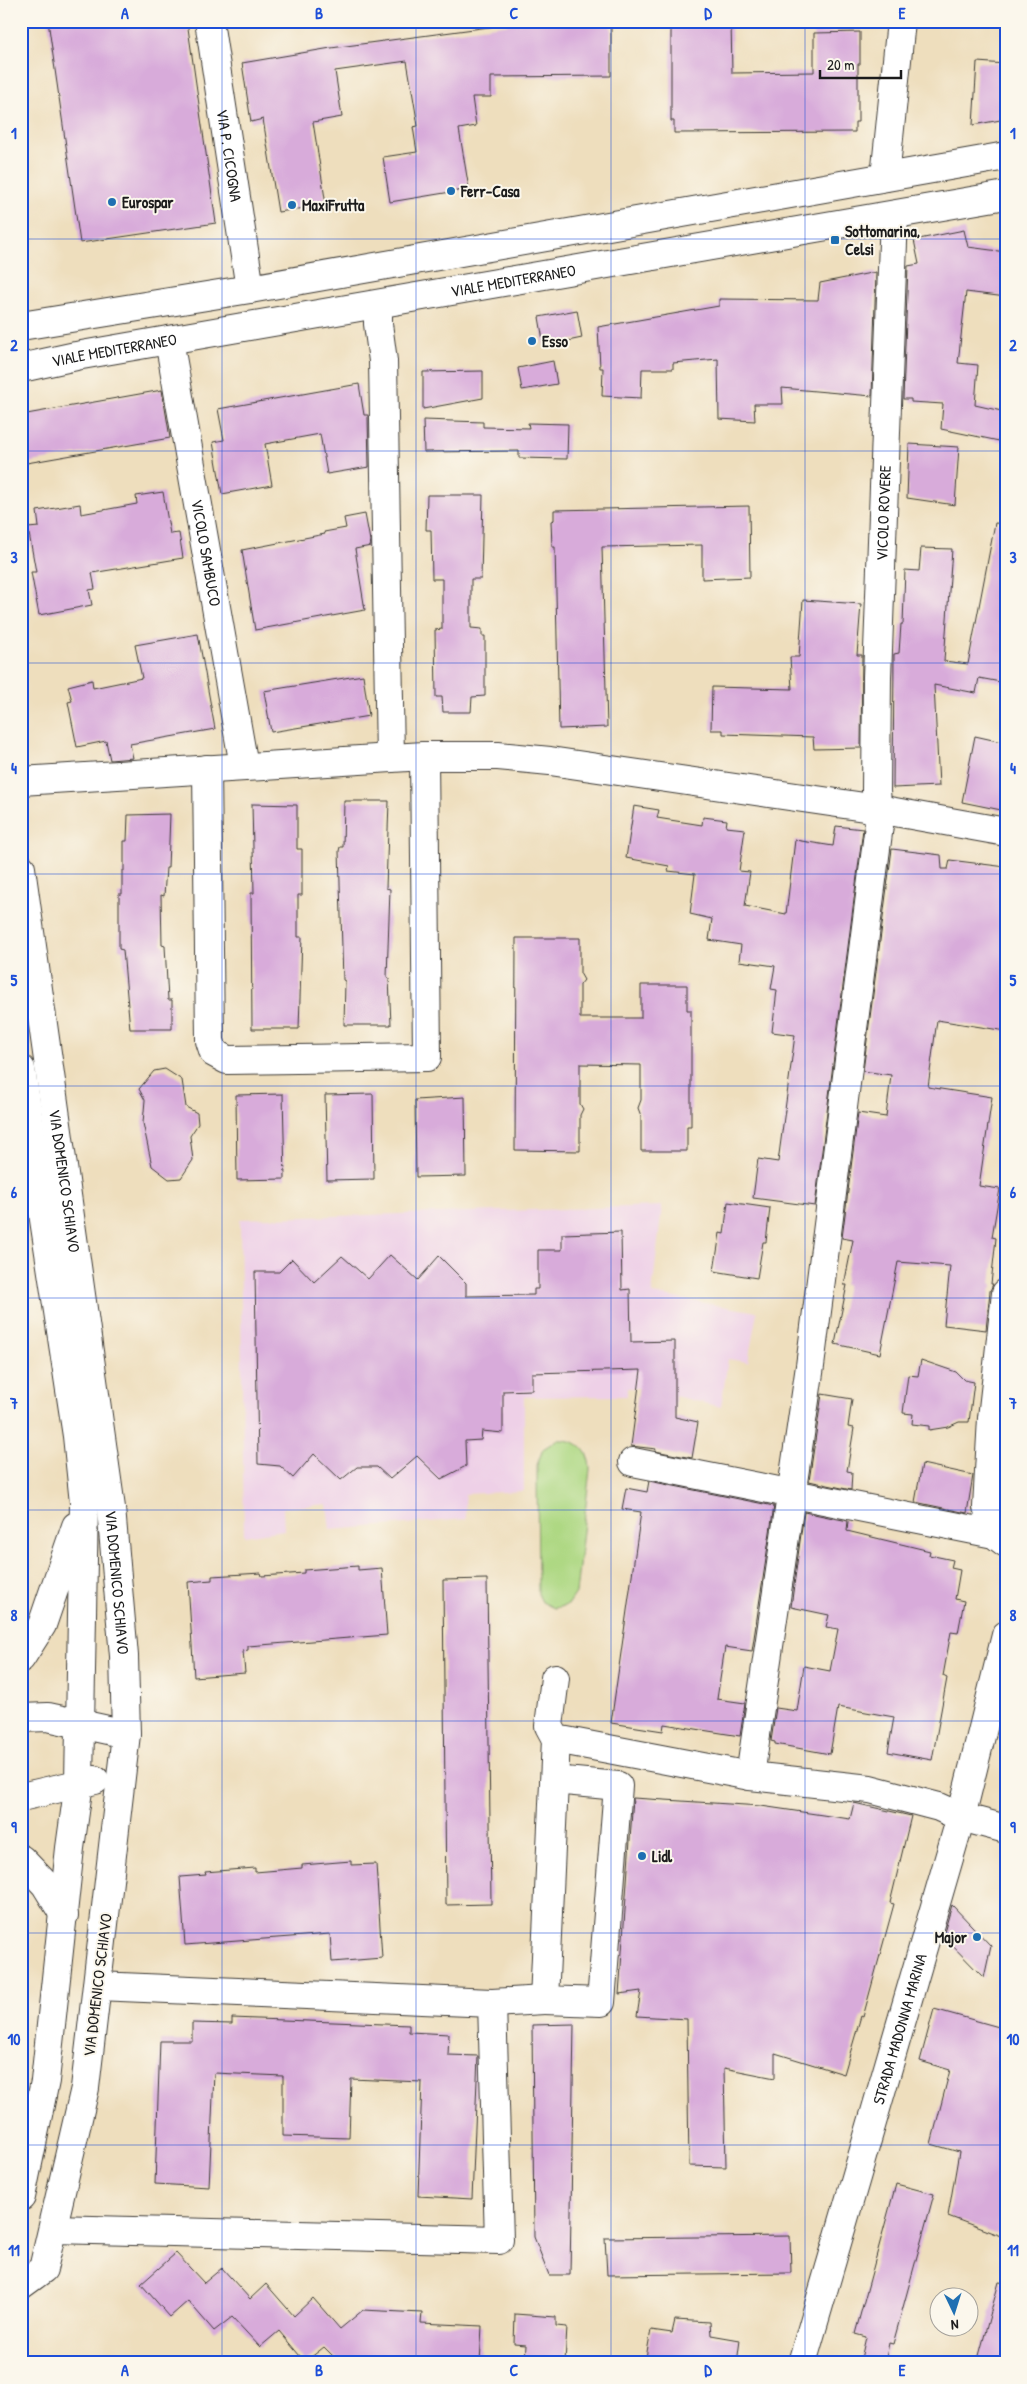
<svg xmlns="http://www.w3.org/2000/svg" width="1027" height="2384" viewBox="0 0 1027 2384" font-family="'Patrick Hand',sans-serif">
<rect width="100%" height="100%" fill="#fbf7ec"/>
<filter id="ink" filterUnits="userSpaceOnUse"><feTurbulence type="fractalNoise" baseFrequency=".02" numOctaves="2"/><feDisplacementMap in="SourceGraphic" scale="10" xChannelSelector="R" yChannelSelector="G"/><feConvolveMatrix kernelMatrix="1 2 1 2 8 2 1 2 1" color-interpolation-filters="sRGB"/></filter>
<filter id="wash" filterUnits="userSpaceOnUse"><feTurbulence type="fractalNoise" baseFrequency=".0096" numOctaves="4" result="noise"/><feDisplacementMap in="SourceGraphic" scale="20" xChannelSelector="R" yChannelSelector="G"/><feGaussianBlur stdDeviation="1.12" result="paint"/><feColorMatrix in="noise" values="0 0 0 0 0 0 0 0 0 0 0 0 0 0 0 0 0 1.4 0 .05"/><feComposite in="paint" operator="in"/></filter>
<g filter="url(#wash)">
<rect width="100%" height="100%" fill="#eedebd"/>
<path fill="#eed0e7" d="M 662,1206 L 652,1294 L 757,1312 L 748,1362 L 728,1359 L 721,1407 L 641,1388 L 627,1388 L 627,1396 L 524,1397 L 524,1491 L 465,1494 L 466,1519 L 330,1530 L 327,1504 L 283,1508 L 284,1530 L 244,1536 L 240,1219 Z"/>
<path fill="#aed883" stroke="#657a50" d="M 557,1440 C 577,1439 589,1449 590,1469 L 576,1593 L 568,1605 L 554,1608 L 542,1602 L 538,1594 L 537,1465 L 543,1449 Z"/>
<g id="blocks">
<path fill="#d8abda" d="M 48,21 L 187,21 L 216,223 L 80,243 Z
M 534,21 L 611,21 L 611,76 L 491,77 L 491,97 L 472,97 L 476,126 L 459,129 L 469,189 L 390,202 L 383,157 L 417,152 L 413,127 L 418,126 L 407,61 L 335,71 L 342,117 L 313,122 L 326,205 L 278,212 L 263,119 L 251,122 L 242,63 L 331,48 Z
M 671,21 L 731,21 L 732,73 L 814,72 L 814,33 L 860,32 L 860,64 L 858,64 L 858,122 L 855,122 L 855,132 L 674,133 L 674,121 L 671,121 Z
M 977,62 L 1006,64 L 1006,119 L 973,125 Z
M 964,230 L 968,247 L 1006,252 L 1006,297 L 966,292 L 958,363 L 978,365 L 975,405 L 1006,412 L 1004,442 L 941,429 L 943,404 L 911,402 L 911,399 L 903,399 L 908,266 L 919,264 L 914,240 Z
M 876,272 L 872,396 L 782,388 L 783,404 L 754,404 L 755,421 L 719,419 L 718,359 L 673,363 L 673,369 L 642,369 L 641,398 L 602,396 L 603,368 L 600,368 L 598,327 L 719,306 L 719,299 L 818,300 L 820,283 Z
M 577,310 L 582,338 L 544,346 L 539,317 Z
M 553,361 L 557,384 L 522,390 L 518,368 Z
M 483,371 L 483,398 L 423,409 L 423,372 Z
M 359,384 L 364,415 L 368,415 L 368,419 L 369,467 L 327,474 L 320,434 L 265,444 L 272,485 L 222,494 L 213,442 L 224,440 L 218,409 Z
M 162,390 L 170,438 L 21,464 L 21,415 Z
M 423,420 L 483,422 L 483,427 L 529,428 L 528,423 L 568,424 L 567,459 L 519,458 L 519,451 L 424,452 Z
M 909,444 L 959,447 L 955,505 L 907,498 Z
M 163,492 L 170,534 L 179,533 L 183,558 L 92,573 L 95,589 L 89,590 L 92,605 L 39,615 L 31,572 L 36,572 L 28,528 L 39,527 L 37,511 L 80,504 L 81,514 L 137,504 L 136,496 Z
M 427,495 L 483,495 L 481,579 L 471,579 L 471,628 L 482,629 L 482,636 L 485,636 L 485,696 L 472,697 L 471,712 L 443,712 L 442,697 L 436,697 L 435,630 L 442,629 L 442,579 L 432,579 L 431,530 L 426,530 Z
M 749,506 L 750,577 L 702,579 L 702,545 L 602,547 L 607,727 L 559,729 L 555,547 L 552,547 L 551,521 L 554,520 L 554,510 Z
M 365,514 L 371,546 L 355,549 L 365,610 L 255,630 L 242,550 L 325,534 L 324,532 L 346,528 L 344,518 Z
M 995,523 L 1006,524 L 1006,683 L 979,678 L 976,693 L 934,685 L 939,786 L 893,788 L 894,654 L 899,653 L 901,624 L 903,624 L 905,570 L 919,571 L 921,548 L 952,549 L 944,661 L 968,664 Z
M 803,600 L 861,604 L 857,655 L 862,655 L 861,748 L 814,749 L 813,737 L 723,734 L 723,730 L 711,730 L 712,687 L 792,689 L 790,657 L 799,657 Z
M 198,634 L 215,729 L 130,744 L 133,758 L 110,760 L 106,741 L 77,747 L 68,702 L 72,701 L 68,686 L 92,680 L 93,688 L 142,678 L 135,645 Z
M 363,675 L 369,716 L 271,732 L 264,691 Z
M 975,736 L 1006,743 L 1006,811 L 962,802 Z
M 344,801 L 389,801 L 386,888 L 390,889 L 387,977 L 389,978 L 391,1025 L 344,1025 L 345,981 L 343,980 L 339,851 L 340,847 L 343,847 Z
M 252,804 L 297,805 L 297,849 L 302,849 L 302,895 L 298,895 L 298,937 L 302,937 L 299,1029 L 252,1029 L 251,893 L 254,893 Z
M 634,806 L 659,810 L 657,818 L 702,825 L 703,817 L 727,820 L 726,827 L 745,829 L 739,871 L 750,872 L 745,906 L 786,914 L 795,840 L 833,846 L 836,826 L 863,829 L 815,1206 L 753,1198 L 758,1159 L 778,1162 L 795,1035 L 772,1032 L 777,990 L 771,989 L 775,966 L 739,961 L 741,945 L 709,940 L 712,919 L 690,914 L 695,874 L 668,871 L 669,866 L 626,858 Z
M 170,814 L 168,868 L 166,868 L 164,896 L 161,895 L 162,945 L 165,946 L 168,1000 L 172,1000 L 172,1029 L 130,1029 L 123,950 L 119,949 L 119,894 L 122,894 L 122,871 L 124,871 L 124,841 L 127,841 L 128,815 Z
M 892,849 L 941,855 L 942,869 L 948,869 L 950,860 L 1006,867 L 1006,1031 L 937,1020 L 928,1087 L 992,1097 L 979,1186 L 1000,1189 L 992,1237 L 996,1238 L 991,1284 L 993,1284 L 990,1291 L 986,1330 L 944,1325 L 950,1266 L 898,1262 L 880,1354 L 835,1344 L 847,1285 L 844,1285 L 853,1240 L 842,1238 L 858,1113 L 886,1117 L 891,1075 L 863,1071 Z
M 516,938 L 580,938 L 580,973 L 584,980 L 580,985 L 580,1018 L 641,1018 L 641,985 L 687,985 L 687,1010 L 691,1010 L 691,1126 L 687,1126 L 687,1151 L 641,1151 L 641,1116 L 638,1108 L 641,1100 L 641,1065 L 580,1064 L 580,1104 L 583,1109 L 580,1115 L 580,1151 L 515,1150 Z
M 165,1069 L 182,1080 L 186,1107 L 197,1113 L 198,1124 L 190,1136 L 193,1160 L 181,1178 L 169,1179 L 152,1166 L 143,1123 L 145,1100 L 139,1089 L 154,1071 Z
M 283,1094 L 285,1179 L 237,1180 L 236,1095 Z
M 373,1094 L 374,1179 L 327,1180 L 325,1095 Z
M 465,1097 L 466,1176 L 416,1177 L 415,1100 Z
M 728,1202 L 770,1208 L 766,1242 L 763,1242 L 757,1278 L 714,1271 L 720,1233 L 724,1234 Z
M 621,1232 L 622,1290 L 630,1289 L 631,1342 L 675,1341 L 675,1417 L 698,1422 L 692,1458 L 655,1451 L 656,1449 L 631,1446 L 641,1370 L 532,1373 L 532,1390 L 503,1391 L 503,1433 L 482,1431 L 481,1440 L 465,1441 L 466,1466 L 441,1479 L 417,1456 L 390,1479 L 377,1467 L 357,1467 L 341,1480 L 314,1454 L 293,1478 L 280,1466 L 258,1464 L 255,1272 L 279,1272 L 292,1259 L 314,1282 L 342,1256 L 368,1279 L 390,1255 L 418,1280 L 439,1256 L 466,1283 L 466,1296 L 534,1295 L 534,1289 L 538,1289 L 538,1250 L 562,1250 L 562,1234 Z
M 921,1360 L 956,1372 L 964,1380 L 974,1382 L 969,1422 L 959,1422 L 948,1427 L 929,1430 L 929,1426 L 912,1424 L 913,1414 L 903,1413 L 908,1375 L 918,1376 Z
M 822,1394 L 852,1399 L 848,1427 L 854,1428 L 847,1471 L 852,1472 L 851,1490 L 809,1481 Z
M 922,1464 L 973,1475 L 967,1513 L 915,1502 Z
M 649,1481 L 774,1506 L 752,1651 L 725,1647 L 717,1699 L 745,1703 L 740,1736 L 664,1724 L 663,1731 L 611,1723 L 641,1512 L 622,1509 L 626,1488 L 647,1492 Z
M 804,1512 L 848,1521 L 847,1531 L 930,1551 L 929,1555 L 953,1560 L 951,1568 L 960,1570 L 955,1599 L 964,1601 L 958,1633 L 951,1632 L 943,1676 L 947,1678 L 932,1760 L 888,1752 L 894,1717 L 838,1707 L 830,1754 L 775,1744 L 775,1742 L 771,1741 L 776,1708 L 797,1711 L 804,1666 L 830,1671 L 838,1629 L 826,1627 L 829,1615 L 791,1607 Z
M 358,1566 L 358,1570 L 382,1568 L 387,1635 L 248,1646 L 248,1650 L 243,1651 L 245,1673 L 194,1677 L 188,1582 L 212,1580 L 212,1576 L 261,1573 L 262,1576 L 304,1573 L 304,1570 Z
M 487,1579 L 491,1904 L 446,1905 L 443,1580 Z
M 633,1798 L 761,1806 L 850,1819 L 854,1803 L 911,1816 L 890,1903 L 894,1904 L 863,2017 L 861,2016 L 844,2074 L 775,2053 L 775,2078 L 724,2068 L 726,2167 L 689,2166 L 687,2019 L 637,2016 L 641,1991 L 619,1994 Z
M 351,1861 L 351,1865 L 376,1864 L 382,1958 L 332,1962 L 330,1934 L 185,1945 L 180,1877 L 206,1875 L 205,1872 L 255,1868 L 255,1872 L 279,1870 L 302,1868 L 302,1865 Z
M 952,1905 L 991,1946 L 984,1978 L 943,1936 Z
M 934,2009 L 1006,2029 L 1006,2238 L 948,2216 L 959,2152 L 931,2144 L 950,2070 L 920,2061 Z
M 232,2018 L 409,2025 L 409,2032 L 449,2034 L 448,2055 L 478,2056 L 472,2199 L 418,2196 L 422,2082 L 351,2079 L 349,2138 L 283,2136 L 283,2076 L 214,2073 L 209,2187 L 155,2184 L 160,2041 L 192,2041 L 192,2023 L 232,2024 Z
M 574,2024 L 570,2275 L 549,2275 L 534,2237 L 532,2025 Z
M 896,2184 L 934,2194 L 893,2344 L 889,2343 L 885,2363 L 860,2363 L 866,2337 L 855,2334 Z
M 790,2236 L 791,2273 L 607,2275 L 605,2238 Z
M 176,2253 L 204,2283 L 222,2268 L 250,2299 L 266,2284 L 294,2316 L 313,2298 L 340,2329 L 363,2310 L 422,2313 L 421,2323 L 482,2326 L 480,2363 L 340,2363 L 324,2347 L 305,2362 L 279,2331 L 260,2347 L 232,2317 L 214,2331 L 188,2301 L 170,2317 L 141,2284 Z
M 999,2282 L 1006,2283 L 1006,2363 L 977,2363 Z
M 515,2314 L 556,2317 L 556,2326 L 567,2327 L 565,2363 L 525,2361 L 526,2345 L 514,2344 Z
M 675,2320 L 710,2322 L 711,2335 L 740,2340 L 737,2363 L 645,2363 L 651,2330 L 672,2333 Z"/>
</g>
</g>
<g filter="url(#ink)">
<use href="#blocks" fill-opacity="0" stroke="#3c3934" stroke-width="1"/>
<g fill="none" stroke-linecap="round" stroke-linejoin="round">
<g stroke="#3c3934" stroke-width="30">
<g id="minor">
<path id="s1" d="M 209,21 L 250,289"/>
<path d="M 885,177 L 901,21"/>
<path d="M 378,306 L 378,324 L 383,361 L 390,758"/>
<path d="M 21,326 L 250,289 L 1006,156"/>
<path id="s2" d="M 169,340 L 244,766"/>
<path id="s3" d="M 21,368 L 76,356 L 1006,195"/>
<path d="M 207,769 L 210,1041 L 214,1053 L 227,1060 L 427,1057 L 424,756"/>
<path d="M 21,781 L 424,756 L 498,756 L 550,761 L 878,809 L 1006,832"/>
<path id="s4" d="M 21,868 L 111,1508 L 124,1656 L 126,1734 L 85,2088 L 43,2269 L 21,2285"/>
<path d="M 21,1069 L 77,1436 L 84,1503 L 79,1783 L 70,1848 L 45,2081 L 21,2197"/>
<path d="M 633,1462 L 994,1534 L 1006,1543"/>
<path d="M 994,1534 L 987,1507 L 992,1418 L 1006,1293"/>
<path d="M 21,1658 L 42,1625 L 76,1526"/>
<path d="M 555,1678 L 549,1726 L 556,1739 L 750,1776 L 870,1789 L 939,1807 L 961,1817 L 1006,1829"/>
<path d="M 21,1718 L 48,1717 L 126,1734"/>
<path id="s5" d="M 750,1776 L 810,1366 L 879,825 L 876,791 L 877,677 L 894,215"/>
<path d="M 554,1780 L 618,1786 L 601,2002 L 544,2000 L 556,1739"/>
<path d="M 21,1797 L 95,1780"/>
<path d="M 21,1859 L 45,1884 L 64,1915"/>
<path d="M 492,2003 L 544,2000"/>
<path d="M 53,2229 L 499,2240 L 492,2003 L 97,1986"/>
<path id="s6" d="M 802,2363 L 961,1817 L 1006,1635"/>
</g>
</g>
<use href="#minor" stroke="#fff" stroke-width="28"/>
</g>
</g>
<path fill="none" stroke="#1d4ed8" stroke-width="1" stroke-opacity="0.55" d="M 222,21 L 222,2363M 416,21 L 416,2363M 611,21 L 611,2363M 805,21 L 805,2363M 21,239 L 1006,239M 21,451 L 1006,451M 21,663 L 1006,663M 21,874 L 1006,874M 21,1086 L 1006,1086M 21,1298 L 1006,1298M 21,1510 L 1006,1510M 21,1721 L 1006,1721M 21,1933 L 1006,1933M 21,2145 L 1006,2145"/>
<g fill="#1f6fb2" stroke="#fbf7ec" stroke-width="2">
<circle cx="451" cy="191" r="5"/>
<circle cx="112" cy="202" r="5"/>
<circle cx="292" cy="205" r="5"/>
<rect x="830" y="235" width="10" height="10" rx="2.5"/>
<circle cx="532" cy="341" r="5"/>
<circle cx="642" cy="1856" r="5"/>
<circle cx="977" cy="1937" r="5"/>
</g>
<g text-anchor="middle" stroke-width="4" stroke-linejoin="round" paint-order="stroke">
<g font-size="16" fill="#1c1c1c" stroke="#fbf7ec">
<text dy="6" stroke="none"><textPath href="#s1" startOffset="136">VIA P. CICOGNA</textPath></text>
<text dy="6" stroke="none"><textPath href="#s3" startOffset="500">VIALE MEDITERRANEO</textPath></text>
<text dy="6" stroke="none"><textPath href="#s3" startOffset="95">VIALE MEDITERRANEO</textPath></text>
<text dy="6" stroke="none"><textPath href="#s5" startOffset="1272">VICOLO ROVERE</textPath></text>
<text dy="6" stroke="none"><textPath href="#s2" startOffset="216">VICOLO SAMBUCO</textPath></text>
<text dy="6" stroke="none"><textPath href="#s4" startOffset="316">VIA DOMENICO SCHIAVO</textPath></text>
<text dy="6" stroke="none"><textPath href="#s4" startOffset="721">VIA DOMENICO SCHIAVO</textPath></text>
<text transform="translate(97 1985) rotate(-83)" y="6">VIA DOMENICO SCHIAVO</text>
<text dy="6" stroke="none"><textPath href="#s6" startOffset="348">STRADA MADONNA MARINA</textPath></text>
</g>
<g font-size="16" font-weight="bold" fill="#1c1c1c" stroke="#fbf7ec" text-anchor="start">
<text x="461" y="197">Ferr-Casa</text>
<text x="122" y="208">Eurospar</text>
<text x="302" y="211">MaxiFrutta</text>
<text x="845" y="237">Sottomarina,<tspan x="845" dy="18">Celsi</tspan></text>
<text x="542" y="347">Esso</text>
<text x="652" y="1862">Lidl</text>
<text x="967" y="1943" text-anchor="end">Major</text>
</g>
</g>
<rect width="1027" height="2384" fill="none" stroke="#fbf7ec" stroke-width="55"/>
<g transform="translate(954 2312) rotate(176)"><circle r="24" fill="#fbf7ec" stroke="#a29f99"/>
<path d="M0-4L9 19L0 12L-9 19Z" fill="#1f6fb2"/>
<text y="-8" font-size="14" font-weight="bold" text-anchor="middle" fill="#1c1c1c">N</text>
</g>
<path d="M820 70v8h81v-8" fill="none" stroke="#1c1c1c" stroke-width="2.5"/>
<text x="827" y="70" font-size="15" fill="#1c1c1c" stroke="#fbf7ec" stroke-width="4" paint-order="stroke">20 m</text>
<rect x="28" y="28" width="972" height="2328" fill="none" stroke="#1d4ed8" stroke-width="2"/>
<g font-size="16" text-anchor="middle" font-weight="bold" fill="#1d4ed8">
<text x="125" y="19">A</text>
<text x="319" y="19">B</text>
<text x="514" y="19">C</text>
<text x="708" y="19">D</text>
<text x="902" y="19">E</text>
<text x="14" y="139">1</text>
<text x="1013" y="139">1</text>
<text x="14" y="351">2</text>
<text x="1013" y="351">2</text>
<text x="14" y="563">3</text>
<text x="1013" y="563">3</text>
<text x="14" y="774">4</text>
<text x="1013" y="774">4</text>
<text x="14" y="986">5</text>
<text x="1013" y="986">5</text>
<text x="14" y="1198">6</text>
<text x="1013" y="1198">6</text>
<text x="14" y="1409">7</text>
<text x="1013" y="1409">7</text>
<text x="14" y="1621">8</text>
<text x="1013" y="1621">8</text>
<text x="14" y="1833">9</text>
<text x="1013" y="1833">9</text>
<text x="14" y="2045">10</text>
<text x="1013" y="2045">10</text>
<text x="14" y="2256">11</text>
<text x="1013" y="2256">11</text>
<text x="125" y="2376">A</text>
<text x="319" y="2376">B</text>
<text x="514" y="2376">C</text>
<text x="708" y="2376">D</text>
<text x="902" y="2376">E</text>
</g>
</svg>
